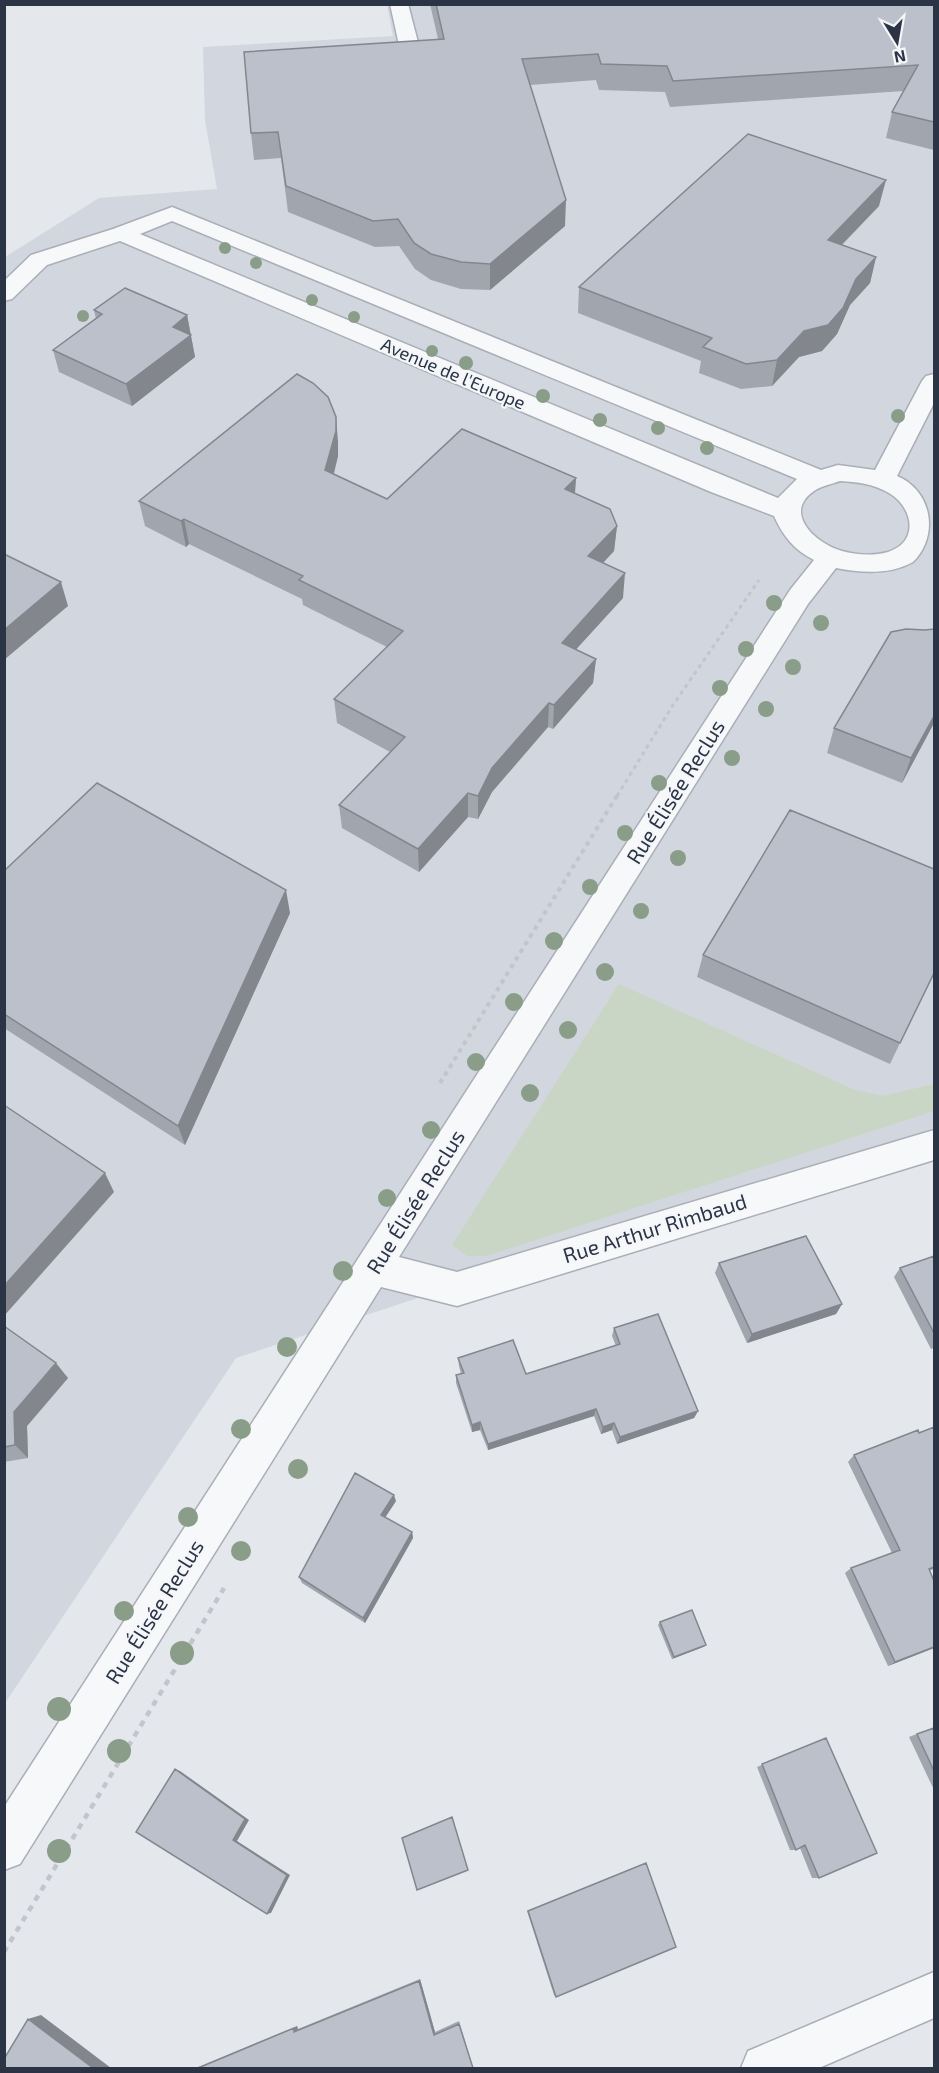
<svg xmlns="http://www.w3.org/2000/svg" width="939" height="2073" viewBox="0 0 939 2073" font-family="'Exo 2',sans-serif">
<rect width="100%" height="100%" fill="#e4e7ec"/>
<path fill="#d2d6de" d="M 387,5 L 934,5 L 934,1128 L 236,1358 L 5,1703 L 5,257 L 99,198 L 217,189 L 205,120 L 203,47 L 393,36 Z"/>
<path fill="#c9d6c5" d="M 619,984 L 855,1090 L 883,1096 L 934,1084 L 934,1111 L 486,1256 L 467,1256 L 452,1245 Z"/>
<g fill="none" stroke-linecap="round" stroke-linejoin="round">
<g stroke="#a9aeb7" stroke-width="3">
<path id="minor" d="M 390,4 L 408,4 L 420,50 L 417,54 L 375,58 L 368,56 L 365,52 L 368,48 L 399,45 Z
M 172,207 L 821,470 L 838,465 L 875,470 L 922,381 L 926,376 L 934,374 L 934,403 L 897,476 C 933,491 939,537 913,562 C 890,575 861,573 836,568 L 808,604 L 399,1257 L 457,1272 L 934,1130 L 934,1160 L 457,1306 L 381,1287 L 20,1864 L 4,1870 L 4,1807 L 790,590 L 814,560 C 794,550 783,536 774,516 L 711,492 L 120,241 L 47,265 L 12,299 L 4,301 L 4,281 L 31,255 L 113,229 ZM 172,221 L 797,479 L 778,498 L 140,234 ZM 840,481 C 857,482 874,484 889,493 C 913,507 920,542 888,552 C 873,556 856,555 842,551 C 816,544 782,513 814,491 C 821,486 832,484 840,481 Z
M 934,1972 L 934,2018 L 819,2068 L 741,2068 L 748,2051 Z"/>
</g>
<path stroke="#c2c5cb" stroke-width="3" stroke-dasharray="4 4" stroke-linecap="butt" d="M 617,796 L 673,705 L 759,580"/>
<path stroke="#c2c5cb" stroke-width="4" stroke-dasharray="4.5 4.5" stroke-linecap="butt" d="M 440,1083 L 618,794"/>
<path stroke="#c2c5cb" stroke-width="4.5" stroke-dasharray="6 6" stroke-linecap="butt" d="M 4,1952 L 224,1588"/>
<use href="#minor" fill="#f7f8fa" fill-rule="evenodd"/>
</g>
<g fill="#899d89">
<circle cx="225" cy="248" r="6"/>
<circle cx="256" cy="263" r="6"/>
<circle cx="312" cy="300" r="6"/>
<circle cx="83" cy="316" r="6"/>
<circle cx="354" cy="317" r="6"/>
<circle cx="432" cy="351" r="6"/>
<circle cx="466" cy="363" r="7"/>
<circle cx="543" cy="396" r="7"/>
<circle cx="898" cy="416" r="7"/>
<circle cx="600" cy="420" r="7"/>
<circle cx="658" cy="428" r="7"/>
<circle cx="707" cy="448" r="7"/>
<circle cx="774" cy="603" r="8"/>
<circle cx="821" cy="623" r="8"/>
<circle cx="746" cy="649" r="8"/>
<circle cx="793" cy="667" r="8"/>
<circle cx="720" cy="688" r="8"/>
<circle cx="766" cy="709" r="8"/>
<circle cx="732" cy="758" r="8"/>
<circle cx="659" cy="783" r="8"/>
<circle cx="625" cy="833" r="8"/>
<circle cx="678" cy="858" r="8"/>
<circle cx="590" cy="887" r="8"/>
<circle cx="641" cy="911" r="8"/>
<circle cx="554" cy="941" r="9"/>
<circle cx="605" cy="972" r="9"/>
<circle cx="514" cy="1002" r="9"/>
<circle cx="568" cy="1030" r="9"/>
<circle cx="476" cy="1062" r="9"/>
<circle cx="530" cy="1093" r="9"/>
<circle cx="431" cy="1130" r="9"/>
<circle cx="387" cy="1198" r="9"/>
<circle cx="343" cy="1271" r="10"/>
<circle cx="287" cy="1347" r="10"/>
<circle cx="241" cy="1429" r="10"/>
<circle cx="298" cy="1469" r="10"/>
<circle cx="188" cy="1517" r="10"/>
<circle cx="241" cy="1551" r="10"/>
<circle cx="124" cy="1611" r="10"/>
<circle cx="182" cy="1653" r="12"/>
<circle cx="59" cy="1709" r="12"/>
<circle cx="119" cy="1751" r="12"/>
<circle cx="59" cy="1851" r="12"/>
</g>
<path fill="#a1a5ae" d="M 430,4 L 934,4 L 934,150 L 886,138 L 892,112 L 903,91 L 670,107 L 665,92 L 599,90 L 596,80 L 530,85 L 565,226 L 490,290 L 461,289 L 431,280 L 415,269 L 399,246 L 375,247 L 288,212 L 281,158 L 254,160 L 251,133 L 438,39 Z
M 879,206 L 842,245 L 876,257 L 870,283 L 850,305 L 837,334 L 822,351 L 799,357 L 772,386 L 741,389 L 699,373 L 701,361 L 578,313 L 579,287 Z
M 94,310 L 187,315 L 195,357 L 132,406 L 59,372 L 53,350 L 96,319 Z
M 338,442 L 338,456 L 334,474 L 387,499 L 576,478 L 575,494 L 617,526 L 614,551 L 603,563 L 623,598 L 576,649 L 596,659 L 593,683 L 553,729 L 548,727 L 492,792 L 478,819 L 468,817 L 419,872 L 342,828 L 339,805 L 390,752 L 337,723 L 334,699 L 387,647 L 303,605 L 302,599 L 189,544 L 186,547 L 145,526 L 139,501 Z
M 925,630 L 934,723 L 902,783 L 827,753 L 834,728 Z
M 4,871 L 290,913 L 185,1145 L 4,1028 Z
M 703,955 L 900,1043 L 890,1064 L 697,977 Z
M 934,1256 L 934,1348 L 931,1349 L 894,1277 L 900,1268 Z
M 719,1263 L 842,1304 L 836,1314 L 747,1343 L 715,1273 Z
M 4,1326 L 68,1378 L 27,1426 L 28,1458 L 4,1462 Z
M 614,1328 L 698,1411 L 694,1418 L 617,1444 L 612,1430 L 601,1434 L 594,1416 L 488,1450 L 480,1430 L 472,1432 L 456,1383 L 456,1375 L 461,1374 L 459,1366 L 458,1358 L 526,1374 L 616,1346 L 612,1336 Z
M 934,1427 L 934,1569 L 929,1571 L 934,1581 L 934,1648 L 888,1666 L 845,1573 L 851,1568 L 892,1553 L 848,1462 L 854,1455 Z
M 396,1501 L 385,1518 L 412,1532 L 413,1538 L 365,1623 L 302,1583 L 299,1577 Z
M 660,1622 L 706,1645 L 703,1647 L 672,1659 L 658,1625 Z
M 934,1727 L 934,1790 L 909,1737 Z
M 826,1738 L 819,1878 L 812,1878 L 800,1848 L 796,1850 L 790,1850 L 757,1767 Z
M 646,1863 L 556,1997 L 554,1995 L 527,1911 L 643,1864 Z
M 420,1979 L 435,2032 L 459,2021 L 473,2068 L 196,2068 L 297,2026 L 298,2029 Z"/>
<path fill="#83868d" d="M 886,180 L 879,206 L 822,265 L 828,240 Z
M 566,200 L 565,226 L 490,290 L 490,264 Z
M 876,257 L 870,283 L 850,305 L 837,334 L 822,351 L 799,357 L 772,386 L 777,360 Z
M 187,315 L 195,357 L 132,406 L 126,384 L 173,327 Z
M 336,417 L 338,442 L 338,456 L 328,495 L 325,470 Z
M 576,478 L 574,504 L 565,489 Z
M 184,519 L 189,544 L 186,547 L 181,521 Z
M 617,526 L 614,551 L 586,581 L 588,556 Z
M 625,573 L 623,598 L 560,667 L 562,643 Z
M 61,582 L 68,606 L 4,660 L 4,630 Z
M 596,659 L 593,683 L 553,729 L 554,705 Z
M 549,703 L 548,727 L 492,792 L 478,819 L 478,796 L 492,768 Z
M 934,716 L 934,723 L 902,783 L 911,758 Z
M 468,793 L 468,817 L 419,872 L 418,849 Z
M 286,890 L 290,913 L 185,1145 L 178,1126 Z
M 105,1173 L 114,1192 L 4,1316 L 4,1286 Z
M 842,1304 L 836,1314 L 747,1343 L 752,1334 Z
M 56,1363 L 68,1378 L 27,1426 L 28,1458 L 15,1445 L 14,1412 Z
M 596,1409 L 594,1416 L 488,1450 L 488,1444 Z
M 698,1411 L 694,1418 L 617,1444 L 620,1437 Z
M 480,1422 L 480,1430 L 472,1432 L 472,1425 Z
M 614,1423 L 612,1430 L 601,1434 L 603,1427 Z
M 394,1495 L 396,1501 L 382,1522 L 381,1515 Z
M 412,1532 L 413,1538 L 365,1623 L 363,1618 Z
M 706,1645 L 703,1647 L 672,1659 L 674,1657 Z
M 934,1647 L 934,1648 L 888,1666 L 895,1662 Z
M 175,1769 L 180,1771 L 249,1820 L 237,1841 L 290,1875 L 271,1913 L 267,1914 Z
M 420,1979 L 435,2032 L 434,2035 L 419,1981 Z
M 41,2015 L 111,2068 L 93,2068 L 28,2019 Z
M 297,2026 L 298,2029 L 294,2032 L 294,2028 Z"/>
<path fill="#bbc0ca" stroke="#83868d" stroke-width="1.5" d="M 436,4 L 934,4 L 934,122 L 892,112 L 918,65 L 673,81 L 667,66 L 601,64 L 598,54 L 522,59 L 566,200 L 490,264 L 461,262 L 431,254 L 414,243 L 398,219 L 373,221 L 286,186 L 278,132 L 251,133 L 244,52 L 444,39 Z
M 748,134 L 886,180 L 828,240 L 876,257 L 856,279 L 843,308 L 828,325 L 804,331 L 777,360 L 746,364 L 703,347 L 712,338 L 579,287 Z
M 125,288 L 187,315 L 173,327 L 191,335 L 126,384 L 53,350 L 102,314 L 94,310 Z
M 297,374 L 313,383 L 328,397 L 336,417 L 336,431 L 325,470 L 387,499 L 462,429 L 576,478 L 565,489 L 610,509 L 617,526 L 588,556 L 625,573 L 562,643 L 596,659 L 554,705 L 549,703 L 492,768 L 478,796 L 468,793 L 418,849 L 339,805 L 405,737 L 334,699 L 403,631 L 299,580 L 303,576 L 184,519 L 181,521 L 139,501 Z
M 4,554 L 61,582 L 4,630 Z
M 906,629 L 925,630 L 934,629 L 934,716 L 911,758 L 834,728 L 891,632 Z
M 97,783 L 286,890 L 178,1126 L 4,1014 L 4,871 Z
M 790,810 L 934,869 L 934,973 L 900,1043 L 703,955 Z
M 4,1105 L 105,1173 L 4,1286 Z
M 806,1236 L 842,1304 L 752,1334 L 719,1263 Z
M 934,1256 L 934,1333 L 900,1268 Z
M 658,1314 L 698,1411 L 620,1437 L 614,1423 L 603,1427 L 596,1409 L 488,1444 L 480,1422 L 472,1425 L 456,1375 L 464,1373 L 458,1358 L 513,1340 L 526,1374 L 620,1344 L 614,1328 Z
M 4,1326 L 56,1363 L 14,1412 L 15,1445 L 4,1447 Z
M 934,1427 L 934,1567 L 929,1569 L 934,1581 L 934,1647 L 895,1662 L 851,1568 L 900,1550 L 854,1455 L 918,1430 L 919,1433 Z
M 355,1473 L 394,1495 L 381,1515 L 412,1532 L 363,1618 L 299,1577 Z
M 692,1610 L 706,1645 L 674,1657 L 660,1622 Z
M 934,1728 L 934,1771 L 917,1734 Z
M 826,1738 L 877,1853 L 819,1878 L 805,1845 L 796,1850 L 762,1764 Z
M 175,1769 L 245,1819 L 233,1840 L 287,1875 L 267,1914 L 136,1832 Z
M 452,1817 L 468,1870 L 417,1890 L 402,1838 Z
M 646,1863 L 676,1947 L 556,1997 L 528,1911 Z
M 419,1981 L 434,2035 L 459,2024 L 473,2068 L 198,2068 L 294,2028 L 294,2032 Z
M 28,2019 L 93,2068 L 4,2068 L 4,2059 Z"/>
<g text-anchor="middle" stroke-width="4.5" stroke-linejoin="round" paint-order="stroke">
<g font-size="18" fill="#2b3445" stroke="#f4f6f9">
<text transform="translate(453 374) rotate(23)" y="6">Avenue de l'Europe</text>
</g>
<g font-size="21" fill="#2b3445" stroke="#f4f6f9">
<text transform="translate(676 792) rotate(-58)" y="7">Rue Élisée Reclus</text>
<text transform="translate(416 1202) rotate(-58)" y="7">Rue Élisée Reclus</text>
<text transform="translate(655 1229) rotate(-17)" y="7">Rue Arthur Rimbaud</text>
<text transform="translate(155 1612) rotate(-58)" y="7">Rue Élisée Reclus</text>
</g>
</g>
<rect width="939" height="2073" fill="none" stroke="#2b3445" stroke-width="12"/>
<g transform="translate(897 42) rotate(169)" stroke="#f4f6f9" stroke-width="4.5" paint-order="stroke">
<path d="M0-4.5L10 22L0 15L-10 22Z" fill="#2b3445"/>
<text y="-9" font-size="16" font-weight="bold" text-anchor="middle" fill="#2b3445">N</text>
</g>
</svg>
